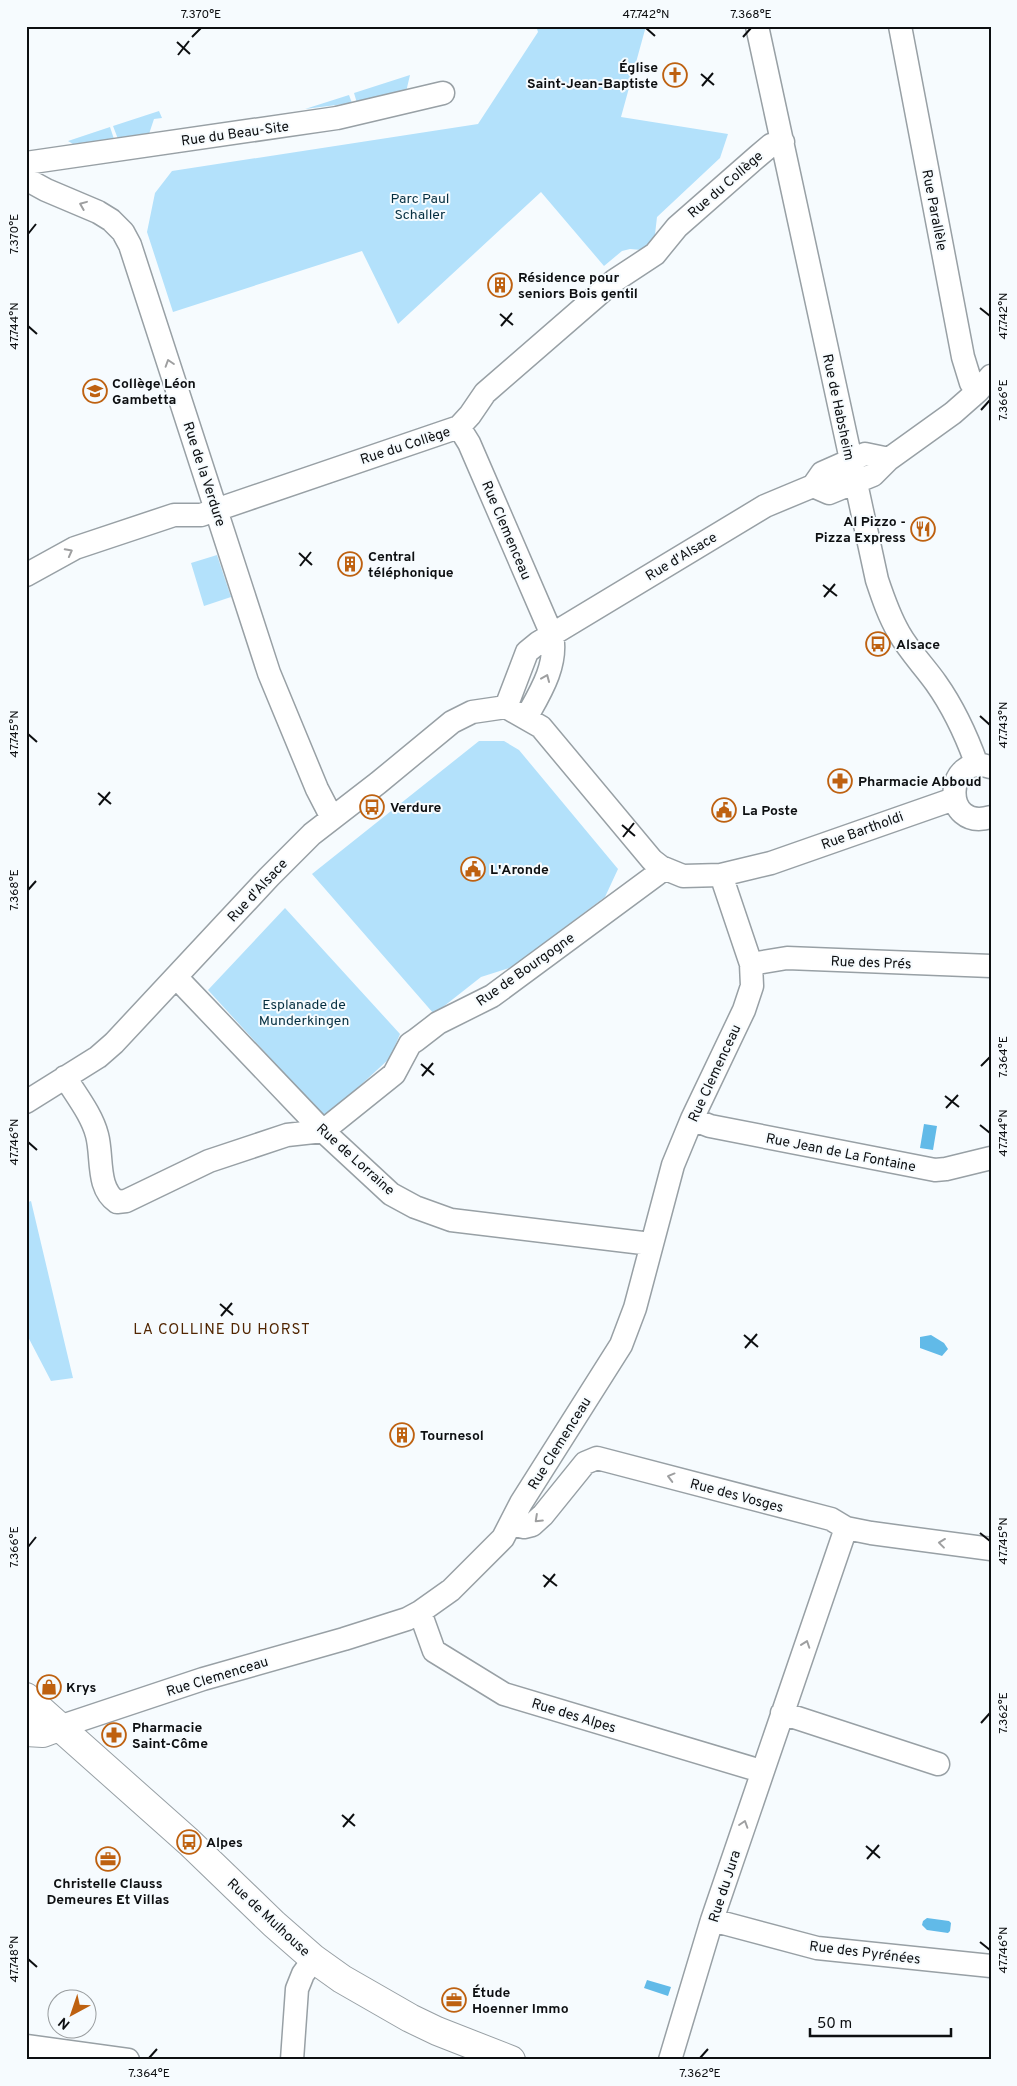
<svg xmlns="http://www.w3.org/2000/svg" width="1017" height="2086" viewBox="0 0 1017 2086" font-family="Overpass,sans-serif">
<rect width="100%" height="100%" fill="#f6fbfe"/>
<path fill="#b3e1fb" d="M 536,26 L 646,26 L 621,117 L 728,134 L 720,158 L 657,217 L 654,243 L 642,250 L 630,249 L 622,251 L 604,266 L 541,192 L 398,324 L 362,251 L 173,312 L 147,232 L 155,193 L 172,171 L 478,124 L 538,32 Z
M 410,75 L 406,92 L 357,103 L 354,93 Z
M 349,95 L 352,103 L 305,109 Z
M 159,111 L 162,118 L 154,119 L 149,134 L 118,139 L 113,126 Z
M 110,127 L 114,139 L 73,144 L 68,141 Z
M 217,555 L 231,597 L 204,606 L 191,563 Z
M 479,741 L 504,741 L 519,750 L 618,869 L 605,897 L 512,967 L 481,977 L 434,1014 L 312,874 Z
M 285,908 L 400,1034 L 390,1058 L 325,1118 L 208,990 Z
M 31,1201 L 67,1353 L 73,1378 L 51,1381 L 26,1333 L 26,1203 Z"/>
<path fill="#61bae8" d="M 924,1124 L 937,1126 L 933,1150 L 920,1148 Z
M 931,1335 L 944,1343 L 948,1349 L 942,1356 L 920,1348 L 920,1337 Z
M 927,1918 L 949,1921 L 951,1923 L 950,1931 L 948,1933 L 927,1930 L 922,1925 L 923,1921 Z
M 647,1980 L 671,1987 L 668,1996 L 644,1988 Z"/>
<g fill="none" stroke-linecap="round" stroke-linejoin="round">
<g stroke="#98a0a5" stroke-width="25">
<path id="minor" d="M 757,26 L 877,580 C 883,598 889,616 899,633 C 909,651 924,666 936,683 C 953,707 967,737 977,765
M 900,26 L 963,357 L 971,383 L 978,391
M 26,163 L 337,118 L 443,93
M 26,179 L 46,190 L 98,212 L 111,220 L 123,232 L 130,245 L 269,673 L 317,789 L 332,818
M 459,427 L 469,443 L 552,635 C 558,665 540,693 526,718
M 813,486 L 829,493 L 873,475 L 889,459 L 953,413 L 978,391 L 991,376
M 26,575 L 75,548 L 174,515 L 201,515 L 459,427 L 470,415 L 485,393 L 614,281 L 655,254 L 677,227 L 758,156 L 771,145 L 783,142
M 506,707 L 527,652 L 538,643 L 765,506 L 813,486 L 822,473 L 865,454 L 889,459
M 990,767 C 945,751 940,832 991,817
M 751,964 L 787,958 L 991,966
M 176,977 L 323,1131 L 391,1194 L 415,1207 L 451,1220 L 651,1244
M 65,1077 C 76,1095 92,1115 97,1135 C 103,1157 96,1188 117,1202 L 126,1201 L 209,1161 L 287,1135 L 323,1131 L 394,1074 L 410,1044 L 416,1040 L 438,1023 L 492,996 L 664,869
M 26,1102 L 98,1057 L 114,1043 L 269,877 L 312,834 L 378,783 L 452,722 L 472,712 L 506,707 L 541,727 L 652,860 L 661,867 L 683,876 L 721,875 L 771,863 L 954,799
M 692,1119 L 710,1126 L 935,1170 L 946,1169 L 991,1158
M 511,1524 L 524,1527 L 532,1525 L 543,1515 L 585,1463 L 597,1458 L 831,1519 L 846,1528 L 871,1533 L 991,1549
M 420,1612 L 434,1651 L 504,1694 L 761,1771
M 782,1713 L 938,1764
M 59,1727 L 203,1679 L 344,1639 L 407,1619 L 420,1612 L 451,1590 L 503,1538 L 521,1503 L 621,1345 L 635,1308 L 673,1165 L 692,1119 L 744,1010 L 752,986 L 751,964 L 721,875
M 712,1920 L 817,1948 L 991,1966
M 26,2046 L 128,2060
M 292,2060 L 297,1989 L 303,1974 L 314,1959
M 670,2060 L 712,1920 L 846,1528"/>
</g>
<g stroke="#98a0a5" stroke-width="30">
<path id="tertiary" d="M 26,1697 L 189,1842 L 274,1924 L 314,1959 L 342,1979 L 410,2018 L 437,2031 L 511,2060
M 26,1732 L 43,1733 L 59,1727"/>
</g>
<use href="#minor" stroke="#fff" stroke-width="22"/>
<use href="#tertiary" stroke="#fff" stroke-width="28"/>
</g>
<defs><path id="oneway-chevron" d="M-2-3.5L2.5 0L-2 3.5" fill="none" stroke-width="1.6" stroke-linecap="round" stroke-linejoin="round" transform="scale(1.25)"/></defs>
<g stroke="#9e9fa0">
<use href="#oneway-chevron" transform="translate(83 205) rotate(-158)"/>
<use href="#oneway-chevron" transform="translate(169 363) rotate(-108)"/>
<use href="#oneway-chevron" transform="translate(69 552) rotate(-28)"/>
<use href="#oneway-chevron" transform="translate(546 678) rotate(-67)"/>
<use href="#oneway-chevron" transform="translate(671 1477) rotate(-165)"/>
<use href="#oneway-chevron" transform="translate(538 1519) rotate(137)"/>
<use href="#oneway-chevron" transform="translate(942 1543) rotate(-173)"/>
<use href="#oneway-chevron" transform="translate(806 1644) rotate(-71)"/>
<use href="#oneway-chevron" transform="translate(744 1824) rotate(-72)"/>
</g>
<path fill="none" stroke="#0d0f11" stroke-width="2" d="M 646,28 L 655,36M 192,37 L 201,28M 743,37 L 751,28M 177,42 L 190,54M 178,55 L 189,41M 701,74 L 714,85M 702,86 L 713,73M 28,234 L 36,224M 980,308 L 990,316M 500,314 L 513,325M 28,326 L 37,334M 501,326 L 512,313M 981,410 L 990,400M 299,553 L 312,565M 300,566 L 311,552M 823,585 L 837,596M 824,597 L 835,584M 980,716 L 990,725M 28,734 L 37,742M 98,793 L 111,804M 99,805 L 110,792M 622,825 L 635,836M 623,837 L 634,823M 28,890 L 36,881M 421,1064 L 434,1075M 981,1066 L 990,1057M 422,1076 L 433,1063M 945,1096 L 959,1107M 946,1108 L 958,1095M 980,1125 L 990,1133M 28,1142 L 37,1150M 220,1304 L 233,1315M 221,1316 L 232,1303M 744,1335 L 758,1347M 745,1348 L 757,1334M 980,1533 L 990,1541M 28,1547 L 36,1537M 543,1575 L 557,1586M 544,1587 L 555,1574M 981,1723 L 990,1713M 342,1815 L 355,1826M 343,1827 L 354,1814M 866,1846 L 880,1858M 867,1859 L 879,1845M 980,1942 L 990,1950M 28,1959 L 37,1967M 149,2058 L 157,2049M 700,2058 L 708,2049"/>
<defs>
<g id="church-ring" transform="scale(1.25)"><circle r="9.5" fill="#f6fbfe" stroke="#be6110" stroke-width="1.5"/><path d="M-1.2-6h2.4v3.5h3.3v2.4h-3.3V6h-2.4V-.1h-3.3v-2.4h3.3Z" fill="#be6110"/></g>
<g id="building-ring" transform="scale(1.25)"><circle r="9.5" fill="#f6fbfe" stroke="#be6110" stroke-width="1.5"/><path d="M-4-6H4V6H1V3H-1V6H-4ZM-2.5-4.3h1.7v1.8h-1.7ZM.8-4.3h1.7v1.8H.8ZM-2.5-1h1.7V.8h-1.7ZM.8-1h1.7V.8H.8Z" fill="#be6110"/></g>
<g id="school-ring" transform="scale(1.25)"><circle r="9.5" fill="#f6fbfe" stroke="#be6110" stroke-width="1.5"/><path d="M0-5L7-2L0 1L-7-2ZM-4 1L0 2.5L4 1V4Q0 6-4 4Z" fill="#be6110"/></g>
<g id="restaurant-ring" transform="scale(1.25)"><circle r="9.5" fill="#f6fbfe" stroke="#be6110" stroke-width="1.5"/><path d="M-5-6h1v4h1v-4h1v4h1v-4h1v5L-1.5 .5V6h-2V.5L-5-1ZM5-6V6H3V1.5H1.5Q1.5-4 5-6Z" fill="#be6110"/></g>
<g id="bus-ring" transform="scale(1.25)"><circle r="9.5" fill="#f6fbfe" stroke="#be6110" stroke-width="1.5"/><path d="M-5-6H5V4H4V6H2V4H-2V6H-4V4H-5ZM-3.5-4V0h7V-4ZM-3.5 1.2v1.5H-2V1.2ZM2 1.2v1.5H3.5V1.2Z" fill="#be6110"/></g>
<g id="pharmacy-ring" transform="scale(1.25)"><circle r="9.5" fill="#f6fbfe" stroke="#be6110" stroke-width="1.5"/><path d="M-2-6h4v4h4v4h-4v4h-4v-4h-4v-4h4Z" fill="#be6110"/></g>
<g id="civic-ring" transform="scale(1.25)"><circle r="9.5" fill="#f6fbfe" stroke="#be6110" stroke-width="1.5"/><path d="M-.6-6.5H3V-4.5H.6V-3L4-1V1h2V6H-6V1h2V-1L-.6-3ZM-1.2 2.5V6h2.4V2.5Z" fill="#be6110"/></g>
<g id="shop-ring" transform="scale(1.25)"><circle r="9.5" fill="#f6fbfe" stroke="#be6110" stroke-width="1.5"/><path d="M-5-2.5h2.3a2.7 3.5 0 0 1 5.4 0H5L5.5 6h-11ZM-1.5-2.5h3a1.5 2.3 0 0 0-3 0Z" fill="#be6110"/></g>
<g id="office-ring" transform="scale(1.25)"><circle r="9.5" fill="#f6fbfe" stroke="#be6110" stroke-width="1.5"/><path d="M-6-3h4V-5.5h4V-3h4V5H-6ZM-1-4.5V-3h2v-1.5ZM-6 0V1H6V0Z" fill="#be6110"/></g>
</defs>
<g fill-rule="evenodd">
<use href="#church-ring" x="675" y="75"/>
<use href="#building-ring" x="500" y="285"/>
<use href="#school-ring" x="95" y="391"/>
<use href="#restaurant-ring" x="923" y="529"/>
<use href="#building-ring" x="350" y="564"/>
<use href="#bus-ring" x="878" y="644"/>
<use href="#pharmacy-ring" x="840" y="781"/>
<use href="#bus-ring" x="372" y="807"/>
<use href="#civic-ring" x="724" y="810"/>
<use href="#civic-ring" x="473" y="869"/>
<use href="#building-ring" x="402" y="1435"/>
<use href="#shop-ring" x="49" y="1687"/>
<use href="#pharmacy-ring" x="114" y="1735"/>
<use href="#bus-ring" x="189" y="1842"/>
<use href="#office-ring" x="108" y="1859"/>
<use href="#office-ring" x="454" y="2000"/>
</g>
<g text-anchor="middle" stroke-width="4" stroke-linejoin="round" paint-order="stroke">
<g font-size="14" font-weight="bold" fill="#0d0f11" stroke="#f6fbfe" text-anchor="start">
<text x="658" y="72" text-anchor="end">Église<tspan x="658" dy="16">Saint-Jean-Baptiste</tspan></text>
<text x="518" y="282">Résidence pour<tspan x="518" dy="16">seniors Bois gentil</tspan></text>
<text x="112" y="388">Collège Léon<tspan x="112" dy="16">Gambetta</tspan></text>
<text x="906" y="526" text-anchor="end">Al Pizzo -<tspan x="906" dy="16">Pizza Express</tspan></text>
<text x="368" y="561">Central<tspan x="368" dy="16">téléphonique</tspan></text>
<text x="896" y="649">Alsace</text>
<text x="858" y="786">Pharmacie Abboud</text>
<text x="390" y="812">Verdure</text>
<text x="742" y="815">La Poste</text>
<text x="490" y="874">L'Aronde</text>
<text x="420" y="1440">Tournesol</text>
<text x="66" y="1692">Krys</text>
<text x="132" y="1732">Pharmacie<tspan x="132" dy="16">Saint-Côme</tspan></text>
<text x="206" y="1847">Alpes</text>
<text x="108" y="1888" text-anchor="middle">Christelle Clauss<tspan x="108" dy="16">Demeures Et Villas</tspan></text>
<text x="472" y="1997">Étude<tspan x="472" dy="16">Hoenner Immo</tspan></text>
</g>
<g font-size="14" fill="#0d0f11" stroke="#f6fbfe">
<text transform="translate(235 133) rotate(-8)" y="5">Rue du Beau-Site</text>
<text transform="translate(725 184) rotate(-41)" y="5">Rue du Collège</text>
<text transform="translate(935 210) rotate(79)" y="5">Rue Parallèle</text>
<text transform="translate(839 407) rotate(78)" y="5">Rue de Habsheim</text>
<text transform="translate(405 445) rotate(-18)" y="5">Rue du Collège</text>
<text transform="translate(205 474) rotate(72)" y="5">Rue de la Verdure</text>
<text transform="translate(507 530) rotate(67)" y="5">Rue Clemenceau</text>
<text transform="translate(681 556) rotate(-31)" y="5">Rue d'Alsace</text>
<text transform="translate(862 830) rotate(-20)" y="5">Rue Bartholdi</text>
<text transform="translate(257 890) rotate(-47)" y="5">Rue d'Alsace</text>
<text transform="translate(871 962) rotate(2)" y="5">Rue des Prés</text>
<text transform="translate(525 969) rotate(-35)" y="5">Rue de Bourgogne</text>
<text transform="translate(714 1073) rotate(-65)" y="5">Rue Clemenceau</text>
<text transform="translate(841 1152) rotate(11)" y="5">Rue Jean de La Fontaine</text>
<text transform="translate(356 1159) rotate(42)" y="5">Rue de Lorraine</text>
<text transform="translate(559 1443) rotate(-58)" y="5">Rue Clemenceau</text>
<text transform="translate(737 1495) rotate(15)" y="5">Rue des Vosges</text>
<text transform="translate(217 1676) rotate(-17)" y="5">Rue Clemenceau</text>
<text transform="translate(574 1715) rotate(17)" y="5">Rue des Alpes</text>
<text transform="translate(724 1886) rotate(-72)" y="5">Rue du Jura</text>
<text transform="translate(269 1917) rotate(43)" y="5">Rue de Mulhouse</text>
<text transform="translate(865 1952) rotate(7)" y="5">Rue des Pyrénées</text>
</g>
<g font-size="14" fill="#052f41" stroke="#f6fbfe">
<text x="420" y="203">Parc Paul<tspan x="420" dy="16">Schaller</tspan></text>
<text x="304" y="1009">Esplanade de<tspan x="304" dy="16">Munderkingen</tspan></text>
</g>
<g font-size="15" letter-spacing="1" fill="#522602" stroke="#f6fbfe">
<text x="222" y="1334">LA COLLINE DU HORST</text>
</g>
</g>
<rect width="1017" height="2086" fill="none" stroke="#f6fbfe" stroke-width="55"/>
<g transform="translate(72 2014) rotate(220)"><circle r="24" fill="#f6fbfe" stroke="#999d9f"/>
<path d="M0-4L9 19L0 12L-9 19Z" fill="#be6110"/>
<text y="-8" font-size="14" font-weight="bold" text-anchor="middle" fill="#0d0f11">N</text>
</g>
<path d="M810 2028v8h141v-8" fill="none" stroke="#0d0f11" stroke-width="2.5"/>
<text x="817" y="2028" font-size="15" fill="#0d0f11" stroke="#f6fbfe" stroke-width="4" paint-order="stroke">50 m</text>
<rect x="28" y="28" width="962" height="2030" fill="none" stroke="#0d0f11" stroke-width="2"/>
<g font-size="12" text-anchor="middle" fill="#0d0f11">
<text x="201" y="18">7.370°E</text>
<text x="646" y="18">47.742°N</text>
<text x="751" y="18">7.368°E</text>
<text transform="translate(14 234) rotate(-90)" y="4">7.370°E</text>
<text transform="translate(1003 316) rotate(-90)" y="4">47.742°N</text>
<text transform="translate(14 326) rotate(-90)" y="4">47.744°N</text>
<text transform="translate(1003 400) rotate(-90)" y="4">7.366°E</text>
<text transform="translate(1003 725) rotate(-90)" y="4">47.743°N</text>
<text transform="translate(14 734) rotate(-90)" y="4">47.745°N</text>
<text transform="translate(14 890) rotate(-90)" y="4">7.368°E</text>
<text transform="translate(1003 1057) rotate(-90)" y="4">7.364°E</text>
<text transform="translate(1003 1133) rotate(-90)" y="4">47.744°N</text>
<text transform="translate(14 1142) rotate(-90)" y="4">47.746°N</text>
<text transform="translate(1003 1541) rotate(-90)" y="4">47.745°N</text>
<text transform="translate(14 1547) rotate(-90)" y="4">7.366°E</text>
<text transform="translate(1003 1713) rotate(-90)" y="4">7.362°E</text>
<text transform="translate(1003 1950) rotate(-90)" y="4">47.746°N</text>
<text transform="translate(14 1959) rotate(-90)" y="4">47.748°N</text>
<text x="149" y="2077">7.364°E</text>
<text x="700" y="2077">7.362°E</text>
</g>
</svg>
